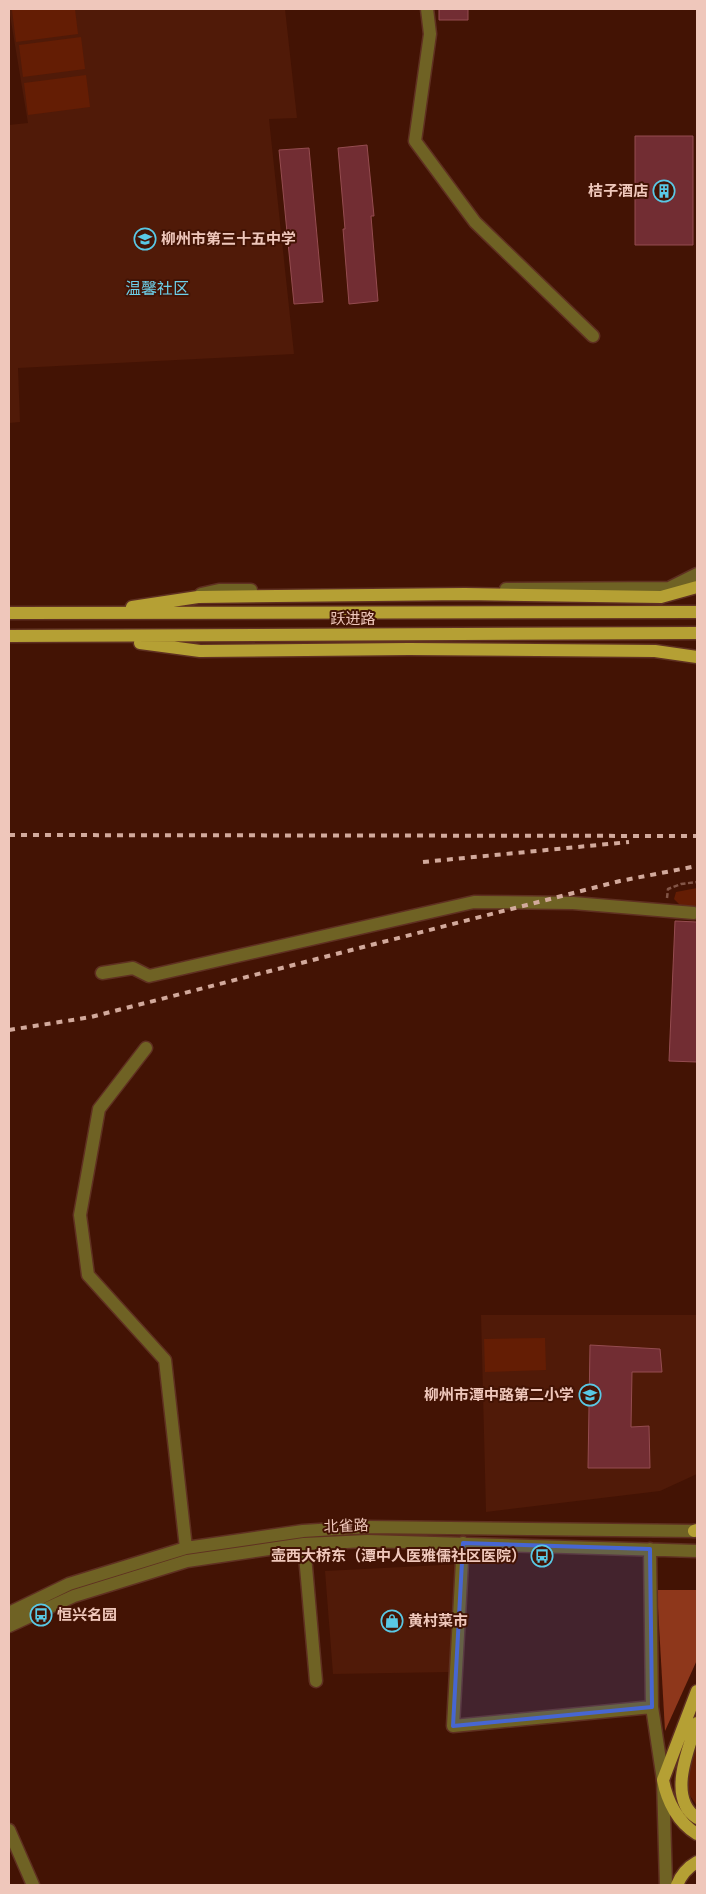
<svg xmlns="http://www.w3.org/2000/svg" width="706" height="1894" viewBox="0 0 706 1894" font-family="Ubuntu,'Noto Sans SC',sans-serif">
<rect width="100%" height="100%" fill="#431304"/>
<path fill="#501a08" d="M 9,9 L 285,9 L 297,118 L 269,119 L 294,354 L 18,368 L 20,422 L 9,423 L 9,125 L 28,123 Z
M 481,1315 L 697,1315 L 697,1474 L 660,1491 L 486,1512 Z
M 461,1564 L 451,1672 L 333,1674 L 325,1571 Z"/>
<path fill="#641d04" d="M 21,9 L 75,9 L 78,34 L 16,42 L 12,10 Z
M 81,37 L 85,69 L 23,77 L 19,45 Z
M 86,75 L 90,107 L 28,115 L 24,83 Z
M 697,888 L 697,907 L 681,906 L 674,899 L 676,892 Z
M 545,1338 L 546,1370 L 485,1372 L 484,1339 Z
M 697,1741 L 697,1806 L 685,1788 L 689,1764 Z"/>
<path fill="#8e371b" d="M 657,1590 L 697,1590 L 697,1660 L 665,1731 Z"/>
<path fill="#722d33" stroke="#954c50" d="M 439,9 L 468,9 L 468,20 L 439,20 Z
M 635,136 L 693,136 L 693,245 L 635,245 Z
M 367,145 L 374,216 L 371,216 L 378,301 L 349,304 L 343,229 L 345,229 L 338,148 Z
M 309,148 L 323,302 L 294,304 L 279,150 Z
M 675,921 L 697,922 L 697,1062 L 669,1061 Z
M 590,1345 L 660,1349 L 662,1372 L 632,1372 L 631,1427 L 649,1426 L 650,1468 L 588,1468 Z"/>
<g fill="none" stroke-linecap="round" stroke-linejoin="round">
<g stroke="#5f3021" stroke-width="15">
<path id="minor" d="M 427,9 L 430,34 L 415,141 L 475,222 L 593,336
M 506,589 L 669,588 L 697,574
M 201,594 L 219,590 L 251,590
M 102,973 L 133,968 L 149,976 L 474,902 L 573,903 L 694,913
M 146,1048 L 99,1109 L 80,1215 L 88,1275 L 165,1360 L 186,1548
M 463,1543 L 453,1726 L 652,1707
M 304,1544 L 316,1681
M 650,1549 L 652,1707 L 663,1780 L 666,1885
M 9,1613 L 69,1584 L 186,1548 L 303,1531 L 367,1527 L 697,1531
M 9,1626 L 74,1596 L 187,1561 L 304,1544 L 367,1541 L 697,1551
M 9,1830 L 33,1885"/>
</g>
<g stroke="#5f3021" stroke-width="15">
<path id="major" d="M 132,607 L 198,597 L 465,594 L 661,597 L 697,587
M 9,613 L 697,612
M 9,636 L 697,633
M 140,643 L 200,651 L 409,649 L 655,651 L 697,657
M 694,1531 L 697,1530
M 697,1691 L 663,1780 C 667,1801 678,1823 697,1834
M 697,1723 C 688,1749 667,1799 697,1818
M 677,1885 C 681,1875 688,1867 697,1862"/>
</g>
<path stroke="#825547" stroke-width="2.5" stroke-dasharray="5 2.5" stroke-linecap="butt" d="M 667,898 L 668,889 L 681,884 L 697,882"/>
<use href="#minor" stroke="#6f6224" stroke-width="12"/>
<use href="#major" stroke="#b5a034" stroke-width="12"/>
<path stroke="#d2a99c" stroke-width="4" stroke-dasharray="6 6" stroke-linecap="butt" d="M 9,835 L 697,836
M 423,862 L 629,842
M 9,1030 L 91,1017 L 620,881 L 697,866"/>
</g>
<path fill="#4766d2" fill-opacity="0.2" stroke="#4766d2" stroke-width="4" stroke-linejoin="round" d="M 463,1543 L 650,1549 L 652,1707 L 453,1726 Z"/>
<defs>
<g id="building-ring" transform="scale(1.125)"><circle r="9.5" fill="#431304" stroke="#59c8e5" stroke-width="1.5"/><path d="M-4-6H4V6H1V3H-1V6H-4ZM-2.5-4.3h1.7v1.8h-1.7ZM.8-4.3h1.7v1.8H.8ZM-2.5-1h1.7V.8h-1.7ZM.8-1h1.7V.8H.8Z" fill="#59c8e5"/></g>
<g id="school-ring" transform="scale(1.125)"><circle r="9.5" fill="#431304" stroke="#59c8e5" stroke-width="1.5"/><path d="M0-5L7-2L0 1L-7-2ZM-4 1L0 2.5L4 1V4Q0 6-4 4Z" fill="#59c8e5"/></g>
<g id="bus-ring" transform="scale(1.125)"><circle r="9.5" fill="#431304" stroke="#59c8e5" stroke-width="1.5"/><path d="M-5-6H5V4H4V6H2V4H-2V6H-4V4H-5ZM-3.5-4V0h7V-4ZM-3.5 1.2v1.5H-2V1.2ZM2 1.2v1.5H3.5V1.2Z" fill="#59c8e5"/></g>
<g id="shop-ring" transform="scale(1.125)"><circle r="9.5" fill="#431304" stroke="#59c8e5" stroke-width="1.5"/><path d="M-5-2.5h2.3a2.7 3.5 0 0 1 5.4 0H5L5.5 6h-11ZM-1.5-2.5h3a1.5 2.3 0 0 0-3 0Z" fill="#59c8e5"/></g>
</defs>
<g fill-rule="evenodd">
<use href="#building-ring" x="664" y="191"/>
<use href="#school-ring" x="145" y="239"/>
<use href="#school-ring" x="590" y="1395"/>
<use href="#bus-ring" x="542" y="1556"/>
<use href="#bus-ring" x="41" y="1615"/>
<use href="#shop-ring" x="392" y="1621"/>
</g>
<g text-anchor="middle" stroke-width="4" stroke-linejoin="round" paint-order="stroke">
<g font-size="15" font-weight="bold" fill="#efc7bb" stroke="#431304" text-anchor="end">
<text x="648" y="196">桔子酒店</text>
<text x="161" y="244" text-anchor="start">柳州市第三十五中学</text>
<text x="574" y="1400">柳州市潭中路第二小学</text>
<text x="526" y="1561">壶西大桥东（潭中人医雅儒社区医院）</text>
<text x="57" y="1620" text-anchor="start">恒兴名园</text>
<text x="408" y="1626" text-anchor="start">黄村菜市</text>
</g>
<g font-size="15" fill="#efc7bb" stroke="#431304">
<text x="353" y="624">跃进路</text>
<text transform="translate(346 1526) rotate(-2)" y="5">北雀路</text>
</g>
<g font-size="16" fill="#6dd0ea" stroke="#431304">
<text x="157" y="294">温馨社区</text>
</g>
</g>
<rect width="706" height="1894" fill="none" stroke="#efc7bb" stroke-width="20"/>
</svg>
